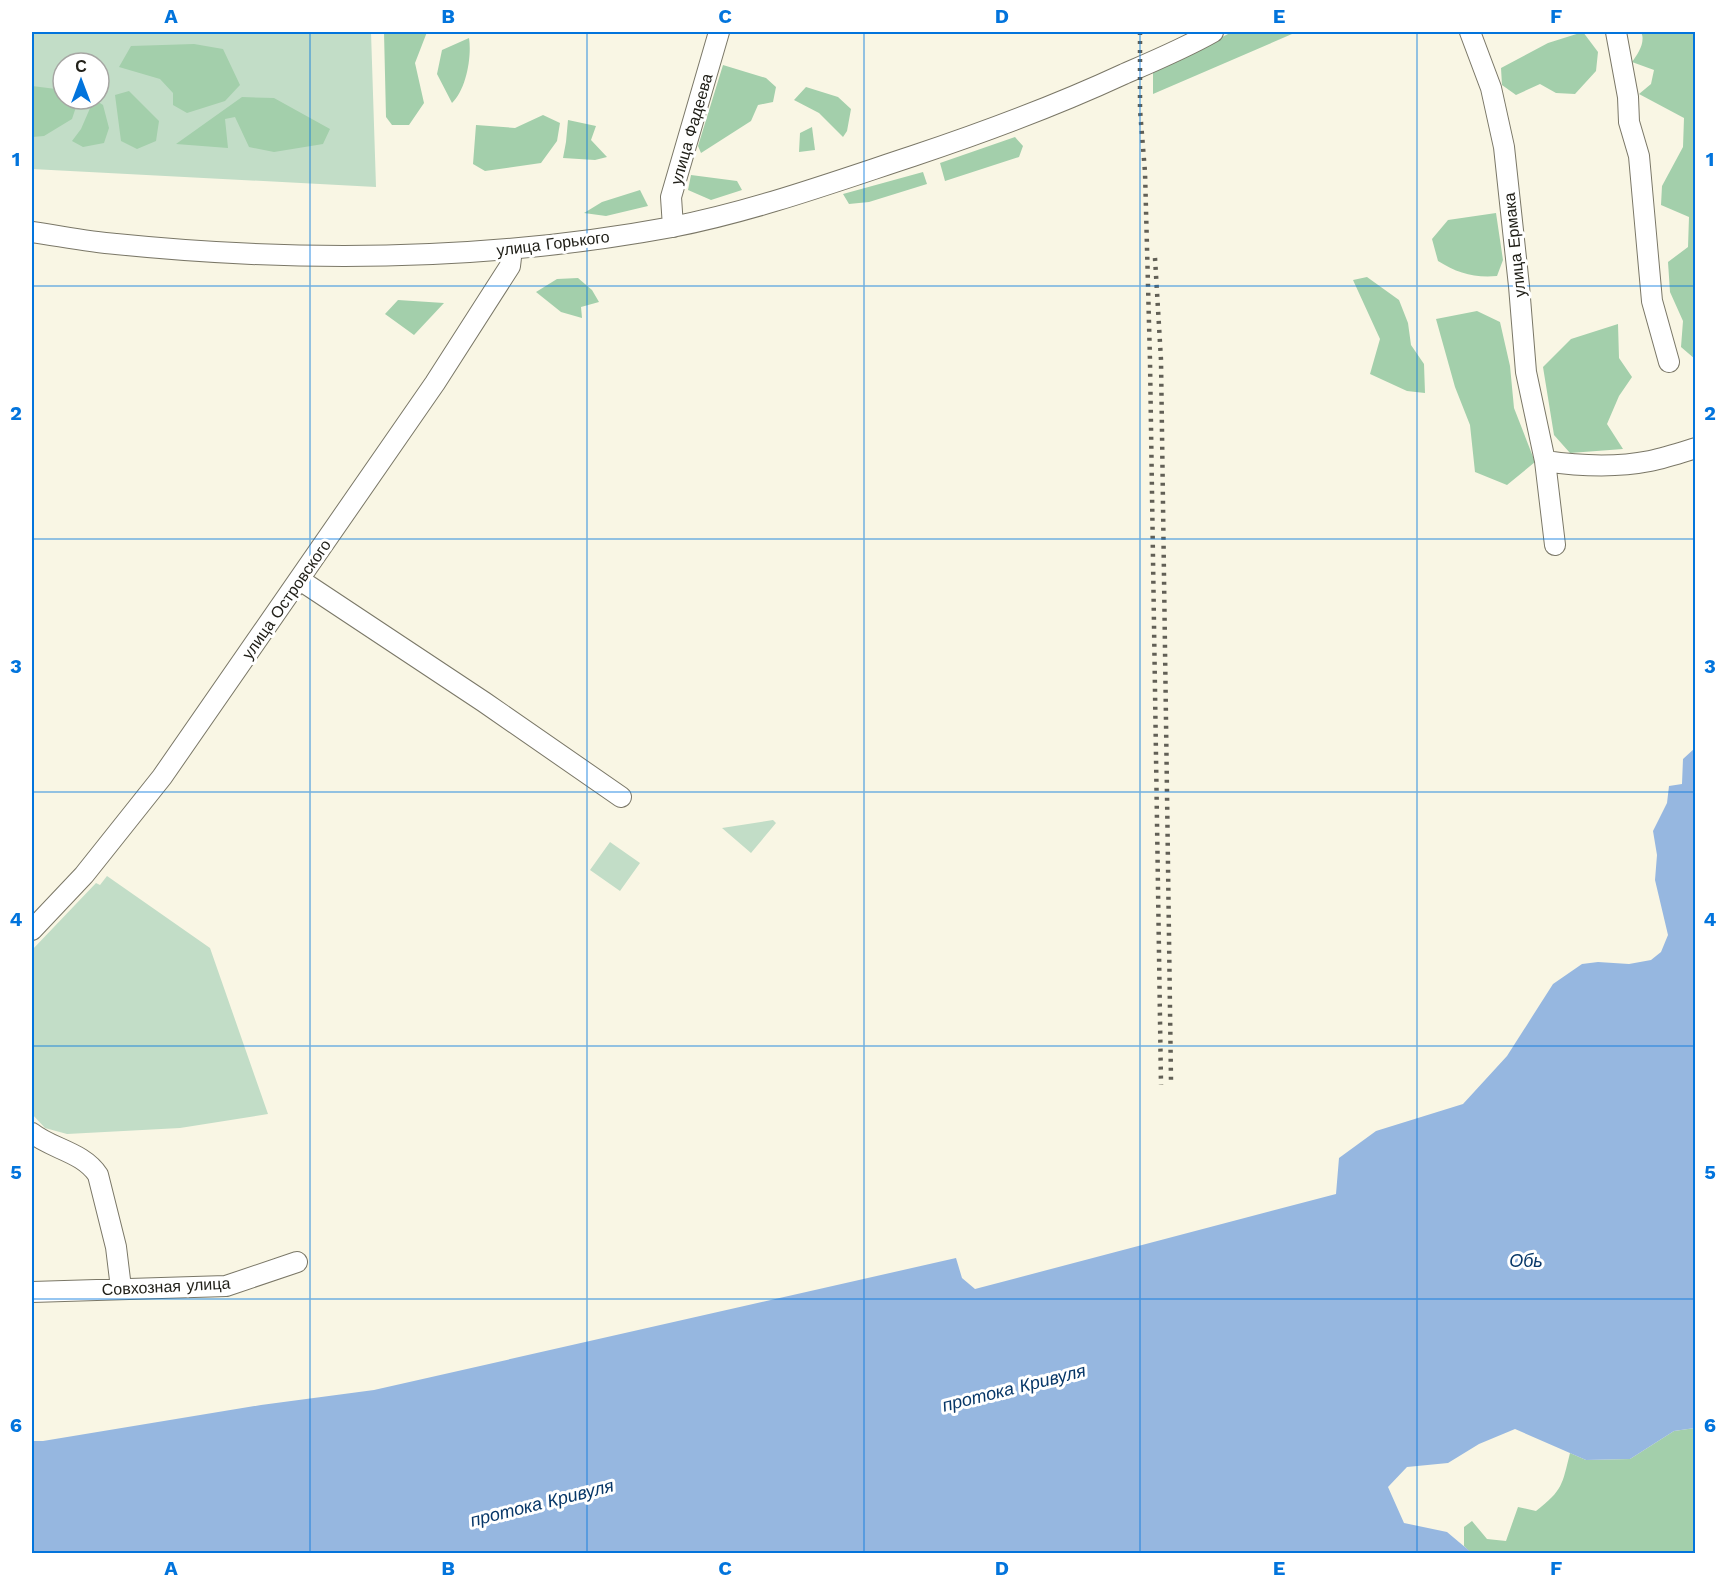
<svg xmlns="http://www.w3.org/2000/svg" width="1727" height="1585" viewBox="0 0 1727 1585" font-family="'Work Sans',sans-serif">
<rect width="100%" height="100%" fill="#f9f6e4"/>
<path fill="#c2ddc7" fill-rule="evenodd" d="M 32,32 L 371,32 L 376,187 L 32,169 ZM 63,63 L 99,63 L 99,99 L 63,99 Z
M 773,820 L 776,823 L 751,853 L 722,828 Z
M 610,842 L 640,863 L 620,891 L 590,870 Z
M 107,876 L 210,948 L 268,1114 L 180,1128 L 67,1134 L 45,1128 L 32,1114 L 32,950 L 96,883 L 100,885 Z"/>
<path fill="#a3cfab" d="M 384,32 L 427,32 L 415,63 L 424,103 L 409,125 L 392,125 L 386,117 Z
M 1232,32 L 1291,32 L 1292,34 L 1153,94 L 1153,72 Z
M 1583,32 L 1598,52 L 1596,71 L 1575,94 L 1556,93 L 1540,84 L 1516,95 L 1502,85 L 1501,68 L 1548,43 Z
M 1641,32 L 1695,32 L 1695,359 L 1681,347 L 1683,321 L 1670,292 L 1668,262 L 1688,247 L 1689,217 L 1661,205 L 1662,186 L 1683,147 L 1684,118 L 1639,94 L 1651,84 L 1654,70 L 1632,62 C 1638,54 1646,42 1641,32 Z
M 469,38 C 472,57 466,90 452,103 L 437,74 L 442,50 Z
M 194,44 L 223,49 L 240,85 L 225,101 L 187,113 L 173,105 L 173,93 L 160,79 L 119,67 L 131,46 Z
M 723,65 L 766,78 L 776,87 L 773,102 L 758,105 L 751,121 L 701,153 L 698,146 Z
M 32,86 L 56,89 L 63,93 L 63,99 L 74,99 L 78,101 L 72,119 L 44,136 L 32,137 Z
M 806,87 L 838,97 L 851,109 L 847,131 L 843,137 L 819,113 L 794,100 Z
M 129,91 L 159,121 L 156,141 L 137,149 L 121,141 L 115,95 Z
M 242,97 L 274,98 L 330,129 L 323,144 L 274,152 L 249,147 L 235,117 L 225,119 L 228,148 L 176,144 Z
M 94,99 L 103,105 L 109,128 L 104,143 L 83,147 L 72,141 L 81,129 Z
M 543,115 L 560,123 L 557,141 L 541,163 L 485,171 L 473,164 L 476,125 L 515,128 Z
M 568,120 L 596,126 L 591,140 L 607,157 L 595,160 L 563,158 L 566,142 Z
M 812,127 L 815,150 L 799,152 L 800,133 Z
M 1015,137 L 1023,146 L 1019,157 L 945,181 L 940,163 Z
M 923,172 L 927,184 L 869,202 L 849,204 L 843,194 Z
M 691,175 L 737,181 L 742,190 L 711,200 L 688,190 Z
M 640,190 L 648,206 L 606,216 L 584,213 L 602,202 Z
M 1496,213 L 1503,260 L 1497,276 C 1474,278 1457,273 1438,261 L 1432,239 L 1448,220 Z
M 1367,277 L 1399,300 L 1408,323 L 1411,345 L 1424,364 L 1425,393 L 1407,391 L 1370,374 L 1380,339 L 1353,280 Z
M 578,278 L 592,290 L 599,302 L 581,307 L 582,318 L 561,312 L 536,292 L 557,279 Z
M 398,300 L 444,303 L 414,335 L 385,314 Z
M 1477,311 L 1500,322 L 1510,366 L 1514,408 L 1535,462 L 1507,485 L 1475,472 L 1470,425 L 1455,387 L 1436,319 Z
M 1618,324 L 1619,358 L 1632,377 L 1619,396 L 1607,424 L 1623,449 L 1570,453 L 1554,435 L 1543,367 L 1571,339 Z
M 1695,1428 L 1695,1553 L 1472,1554 L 1464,1546 L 1464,1527 L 1472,1521 L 1487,1539 L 1506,1541 L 1518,1507 L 1536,1511 C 1563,1490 1562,1485 1570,1453 L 1586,1460 L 1630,1459 L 1674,1431 Z"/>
<path fill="#96b7e0" d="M 1695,748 L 1695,1428 L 1674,1431 L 1630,1459 L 1586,1460 L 1515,1429 L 1479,1444 L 1448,1463 L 1407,1467 L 1388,1487 L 1404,1523 L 1447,1532 L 1472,1553 L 32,1553 L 32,1441 L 43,1441 L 261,1405 L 374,1390 L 956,1258 L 962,1278 L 975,1289 L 1336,1194 L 1339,1158 L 1376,1131 L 1463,1104 L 1507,1056 L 1553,984 L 1582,964 L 1598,962 L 1629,964 L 1651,960 L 1661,952 L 1668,935 L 1655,880 L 1657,855 L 1653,831 L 1667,803 L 1669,786 L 1682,784 L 1683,759 Z"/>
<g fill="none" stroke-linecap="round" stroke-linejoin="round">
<g stroke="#7a7767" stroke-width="22">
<path id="minor" d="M 1470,32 L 1491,88 L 1504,147 L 1519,286 L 1526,372 L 1545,461 L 1555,545
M 1616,32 L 1628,97 L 1629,122 L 1639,156 L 1652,301 L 1669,362
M 673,227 L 671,197 L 719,32
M 32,232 C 60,236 88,242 116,244 C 302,263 489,261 672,227 C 754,211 834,182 913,156 C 985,132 1055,106 1124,74 C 1154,61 1185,48 1213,32
M 1545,461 C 1579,466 1615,468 1650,461 C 1665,458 1680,453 1696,448
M 300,580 L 484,702 L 621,797
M 32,930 L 84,875 L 162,777 L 435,383 L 510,266 L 512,249
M 32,1133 C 52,1149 83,1152 98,1175 L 116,1247 L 121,1288
M 32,1292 L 226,1286 L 297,1262"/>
</g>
<use href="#minor" stroke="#fff" stroke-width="20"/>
<path stroke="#615f55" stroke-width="4.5" stroke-dasharray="3 6" stroke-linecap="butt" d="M 1140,32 L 1140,110 L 1145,172 L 1150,361 L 1161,1085
M 1155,258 L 1161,360 L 1171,1081"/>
</g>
<path fill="none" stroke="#0274dc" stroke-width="1.5" stroke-opacity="0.55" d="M 310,32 L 310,1554M 587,32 L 587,1554M 864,32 L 864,1554M 1140,32 L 1140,1554M 1417,32 L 1417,1554M 32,286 L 1696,286M 32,539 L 1696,539M 32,792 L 1696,792M 32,1046 L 1696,1046M 32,1299 L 1696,1299"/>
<g text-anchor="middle" stroke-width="6" stroke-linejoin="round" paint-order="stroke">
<g font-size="16" fill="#212019" stroke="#fff">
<text transform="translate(691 129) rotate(-74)" y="6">улица Фадеева</text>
<text transform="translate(553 243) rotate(-7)" y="6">улица Горького</text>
<text transform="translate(1514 245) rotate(-96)" y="6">улица Ермака</text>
<text transform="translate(286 599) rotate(-55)" y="6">улица Островского</text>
<text transform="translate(166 1286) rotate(-3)" y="6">Совхозная улица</text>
</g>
<g font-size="18" font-style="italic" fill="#073768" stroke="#fff">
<text x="1526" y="1267">Обь</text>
<text transform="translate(1014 1388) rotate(-14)" y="6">протока Кривуля</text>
<text transform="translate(542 1503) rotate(-14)" y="6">протока Кривуля</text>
</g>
</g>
<rect width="1727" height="1585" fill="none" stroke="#ffffff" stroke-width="66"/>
<g transform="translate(81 81)"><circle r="28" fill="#ffffff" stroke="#a6a6a3" stroke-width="1.5"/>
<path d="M0-4.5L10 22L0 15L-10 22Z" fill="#0274dc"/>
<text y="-9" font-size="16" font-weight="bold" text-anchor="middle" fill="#212019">С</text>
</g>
<rect x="33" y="33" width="1661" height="1519" fill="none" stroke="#0274dc" stroke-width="2"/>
<g font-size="20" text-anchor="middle" font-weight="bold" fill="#0274dc">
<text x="171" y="23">A</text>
<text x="448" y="23">B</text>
<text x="725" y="23">C</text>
<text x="1002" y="23">D</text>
<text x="1279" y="23">E</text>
<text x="1556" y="23">F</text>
<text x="16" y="166">1</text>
<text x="1710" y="166">1</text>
<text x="16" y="420">2</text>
<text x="1710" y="420">2</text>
<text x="16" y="673">3</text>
<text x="1710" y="673">3</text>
<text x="16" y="926">4</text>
<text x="1710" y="926">4</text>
<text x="16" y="1179">5</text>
<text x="1710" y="1179">5</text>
<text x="16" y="1432">6</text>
<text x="1710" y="1432">6</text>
<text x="171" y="1575">A</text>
<text x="448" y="1575">B</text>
<text x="725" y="1575">C</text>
<text x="1002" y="1575">D</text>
<text x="1279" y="1575">E</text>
<text x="1556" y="1575">F</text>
</g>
</svg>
